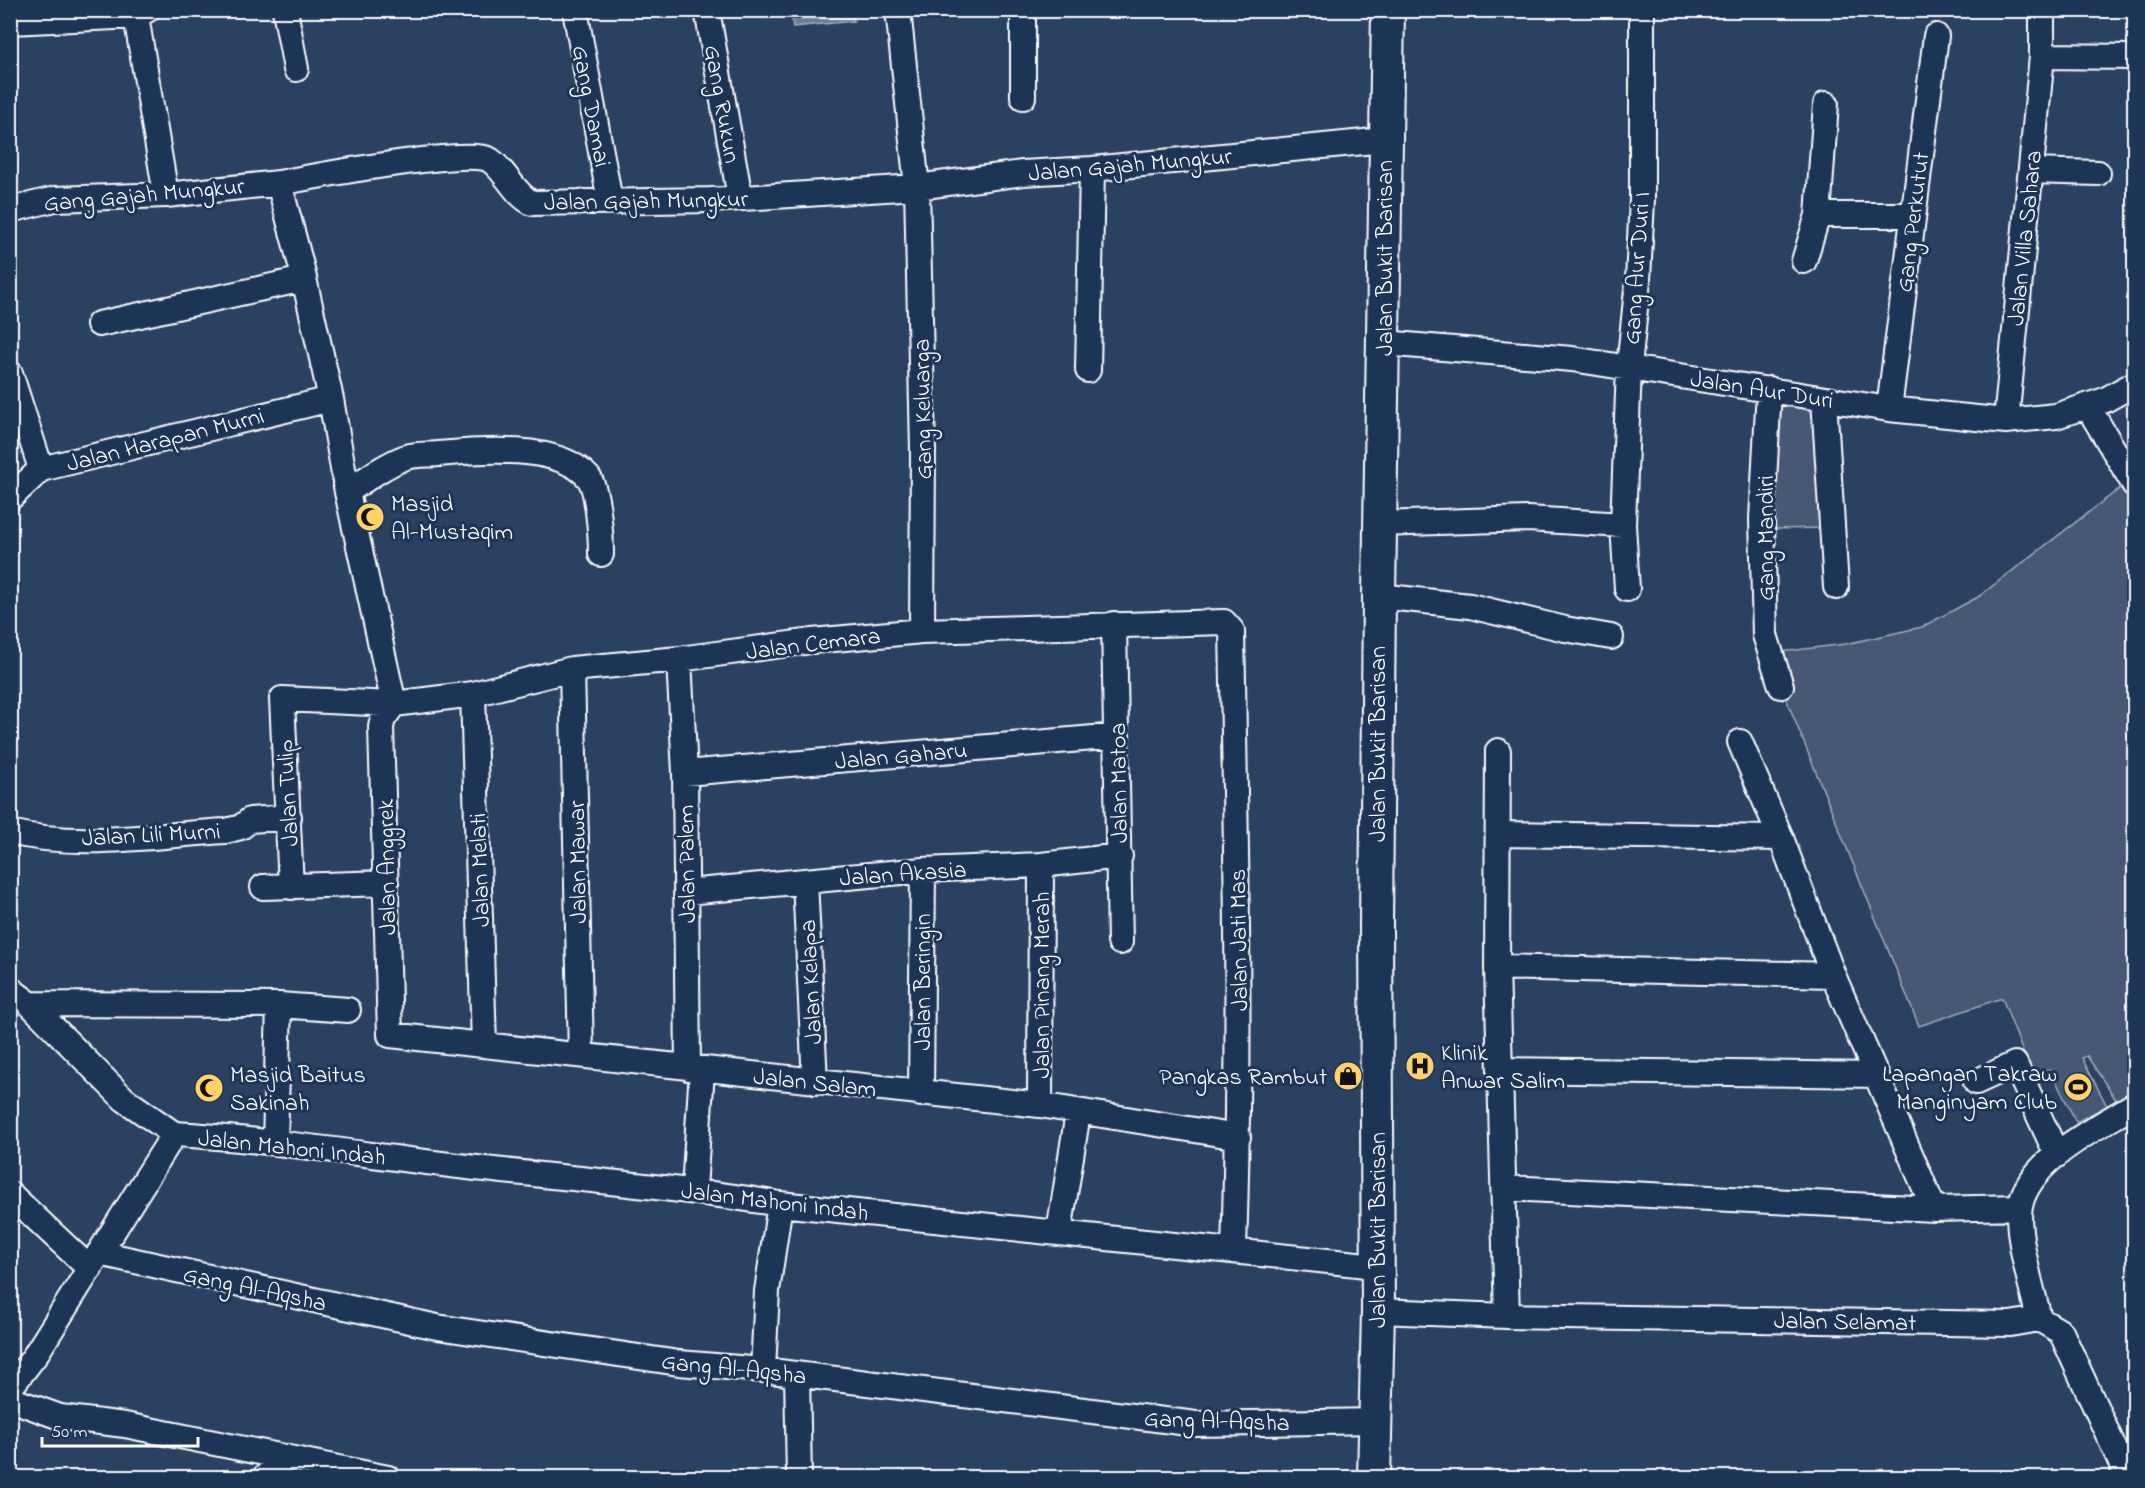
<svg xmlns="http://www.w3.org/2000/svg" width="2145" height="1488" viewBox="0 0 2145 1488" font-family="'Indie Flower',sans-serif">
<rect width="100%" height="100%" fill="#2a4161"/>
<filter id="ink" filterUnits="userSpaceOnUse"><feTurbulence type="fractalNoise" baseFrequency=".0167" numOctaves="2"/><feDisplacementMap in="SourceGraphic" scale="12" xChannelSelector="R" yChannelSelector="G"/><feConvolveMatrix kernelMatrix="1 2 1 2 8 2 1 2 1" color-interpolation-filters="sRGB"/></filter>
<g filter="url(#ink)">
<path fill="#465975" stroke="#a2acba" stroke-width="1.5" d="M 1771,400 L 1823,402 L 1829,528 L 1767,529 Z
M 2123,486 L 2134,501 L 2134,1105 L 2124,1112 L 2087,1056 L 2082,1058 L 2107,1106 L 2076,1122 L 2050,1069 L 2032,1075 L 2002,998 L 1919,1026 L 1781,686 L 1770,653 L 1846,644 L 1922,627 L 1978,597 Z"/>
<path fill="#6d7d92" stroke="#a7b1be" stroke-width="1.5" d="M 791,11 L 853,11 L 854,21 L 793,27 Z"/>
<g fill="none" stroke-linecap="round" stroke-linejoin="round">
<g stroke="#fff" stroke-width="28">
<path id="minor" d="M 285,10 L 296,69
M 575,10 L 610,201
M 707,10 L 740,198
M 898,10 L 917,187 L 923,450 L 922,631
M 1023,10 L 1023,97
M 136,16 L 166,195
M 10,22 L 136,16 L 147,10
M 2042,56 L 2134,57
M 2031,171 L 2098,173
M 10,210 L 55,199 L 166,195 L 279,183
M 1818,215 L 1826,104
M 1804,261 L 1818,215 L 1913,215
M 99,324 L 304,279
M 1384,343 L 1572,359 L 1889,409 L 2006,421 L 2056,416 L 2105,400 L 2134,384
M 1088,370 L 1092,169
M 10,373 L 41,469
M 1769,389 L 1762,519 L 1765,635 L 1781,686
M 1824,399 L 1836,587
M 2088,407 L 2134,484
M 1889,409 L 1936,36
M 2006,421 L 2042,56 L 2042,11
M 347,492 C 366,479 385,465 406,457 C 416,454 428,455 438,454 C 480,450 558,443 588,477 C 598,488 601,538 601,554
M 10,498 L 41,469 L 331,399
M 1379,524 L 1528,519 L 1623,525
M 1627,589 L 1623,525 L 1629,367 L 1638,280 L 1642,199 L 1642,10
M 1379,596 L 1470,606 L 1565,629 L 1611,637
M 1114,624 L 1120,942
M 679,659 L 685,773 L 688,1068
M 572,669 L 581,1055
M 473,694 L 484,1045
M 394,704 L 347,492 L 331,399 L 301,265 L 279,183 C 310,177 470,147 490,160 C 506,171 514,194 532,203 L 711,200 L 917,187 L 1023,173 L 1092,169 L 1384,140
M 394,704 L 383,719 L 381,727 L 390,1035 L 1040,1105 L 1238,1137
M 1740,742 L 1781,838 L 1833,975 L 1934,1209
M 1498,751 L 1497,967 L 1507,1316
M 685,773 L 1117,736
M 10,832 C 79,849 156,835 226,831 L 241,827 L 250,820 L 289,817
M 1498,834 L 1781,838
M 805,881 L 815,1082
M 263,887 L 386,883
M 291,887 L 282,699 L 394,704 L 473,694 L 572,669 L 679,659 L 812,641 L 922,631 L 1224,622 L 1232,631 C 1236,837 1241,1043 1234,1249
M 687,892 L 923,870 L 1041,865 L 1120,856
M 1497,967 L 1833,975
M 10,989 L 30,1004 L 124,1099 L 174,1134
M 30,1004 L 279,1005 L 348,1010
M 1500,1070 L 1877,1075
M 1976,1082 L 2015,1064 L 2057,1155
M 921,1094 L 923,870
M 1040,1105 L 1041,865
M 174,1134 C 266,1139 358,1154 450,1165 C 560,1178 670,1186 780,1204 L 1376,1266
M 275,1143 L 279,1005
M 1505,1188 L 1934,1209 L 2020,1207
M 694,1189 L 702,1070
M 10,1194 L 90,1269
M 1059,1232 L 1078,1113
M 99,1253 L 437,1327 L 679,1363 L 763,1370 L 1196,1424 L 1377,1421
M 1378,1311 L 1507,1316 L 2010,1324 L 2039,1319 C 2033,1291 2015,1233 2020,1206 C 2030,1159 2097,1128 2134,1105
M 2039,1319 L 2061,1332 L 2128,1478
M 763,1370 L 767,1291 L 780,1204
M 797,1374 L 799,1478
M 10,1388 L 34,1357 L 174,1134
M 10,1399 L 60,1417 L 125,1425 L 388,1478
M 264,1478 L 286,1457"/>
</g>
<g stroke="#fff" stroke-width="36">
<path id="major" d="M 1374,1478 L 1378,1311 L 1376,926 L 1379,596 L 1388,10"/>
</g>
<use href="#minor" stroke="#1d3557" stroke-width="24"/>
<use href="#major" stroke="#1d3557" stroke-width="32"/>
</g>
</g>
<defs>
<g id="mosque-disc" transform="scale(1.5)"><circle r="9.5" fill="#ffd166" stroke="#1d3557"/><path d="M3.5-4.9A6 6 0 1 0 3.5 4.9A5 5 0 1 1 3.5-4.9Z" fill="#111"/></g>
<g id="hospital-disc" transform="scale(1.5)"><circle r="9.5" fill="#ffd166" stroke="#1d3557"/><path d="M-5-5h3v3.5h4V-5h3V5h-3V1.5h-4V5h-3Z" fill="#111"/></g>
<g id="shop-disc" transform="scale(1.5)"><circle r="9.5" fill="#ffd166" stroke="#1d3557"/><path d="M-5-2.5h2.3a2.7 3.5 0 0 1 5.4 0H5L5.5 6h-11ZM-1.5-2.5h3a1.5 2.3 0 0 0-3 0Z" fill="#111"/></g>
<g id="stadium-disc" transform="scale(1.5)"><circle r="9.5" fill="#ffd166" stroke="#1d3557"/><path d="M0-5a6.5 5 0 1 0 0 10a6.5 5 0 1 0 0-10ZM-3.5-1.8h7v3.6h-7Z" fill="#111"/></g>
</defs>
<g fill-rule="evenodd">
<use href="#mosque-disc" x="370" y="517"/>
<use href="#hospital-disc" x="1420" y="1066"/>
<use href="#shop-disc" x="1348" y="1076"/>
<use href="#stadium-disc" x="2078" y="1087"/>
<use href="#mosque-disc" x="209" y="1088"/>
</g>
<g text-anchor="middle" stroke-width="6" stroke-linejoin="round" paint-order="stroke">
<g font-size="24" fill="#fff" stroke="#1d3557">
<text transform="translate(723 104) rotate(80)" y="8">Gang Rukun</text>
<text transform="translate(592 106) rotate(79)" y="8">Gang Damai</text>
<text transform="translate(1130 164) rotate(-5)" y="8">Jalan Gajah Mungkur</text>
<text transform="translate(144 194) rotate(-5)" y="8">Gang Gajah Mungkur</text>
<text transform="translate(646 200) rotate(-1)" y="8">Jalan Gajah Mungkur</text>
<text transform="translate(1912 222) rotate(-83)" y="8">Gang Perkutut</text>
<text transform="translate(2024 238) rotate(-84)" y="8">Jalan Villa Sahara</text>
<text transform="translate(1384 258) rotate(-90)" y="8">Jalan Bukit Barisan</text>
<text transform="translate(1636 268) rotate(-86)" y="8">Gang Aur Duri I</text>
<text transform="translate(1762 389) rotate(9)" y="8">Jalan Aur Duri</text>
<text transform="translate(922 409) rotate(-91)" y="8">Gang Keluarga</text>
<text transform="translate(165 439) rotate(-14)" y="8">Jalan Harapan Murni</text>
<text transform="translate(1765 538) rotate(-90)" y="8">Gang Mandiri</text>
<text transform="translate(813 643) rotate(-7)" y="8">Jalan Cemara</text>
<text transform="translate(1377 744) rotate(-90)" y="8">Jalan Bukit Barisan</text>
<text transform="translate(901 755) rotate(-5)" y="8">Jalan Gaharu</text>
<text transform="translate(1118 783) rotate(-91)" y="8">Jalan Matoa</text>
<text transform="translate(287 793) rotate(-93)" y="8">Jalan Tulip</text>
<text transform="translate(151 834) rotate(-3)" y="8">Jalan Lili Murni</text>
<text transform="translate(577 862) rotate(-91)" y="8">Jalan Mawar</text>
<text transform="translate(686 864) rotate(-91)" y="8">Jalan Palem</text>
<text transform="translate(386 867) rotate(-91)" y="8">Jalan Anggrek</text>
<text transform="translate(479 870) rotate(-92)" y="8">Jalan Melati</text>
<text transform="translate(903 873) rotate(-4)" y="8">Jalan Akasia</text>
<text transform="translate(1238 940) rotate(-91)" y="8">Jalan Jati Mas</text>
<text transform="translate(810 982) rotate(-93)" y="8">Jalan Kelapa</text>
<text transform="translate(922 982) rotate(-90)" y="8">Jalan Beringin</text>
<text transform="translate(1041 985) rotate(-90)" y="8">Jalan Pinang Merah</text>
<text transform="translate(815 1082) rotate(6)" y="8">Jalan Salam</text>
<text transform="translate(292 1147) rotate(6)" y="8">Jalan Mahoni Indah</text>
<text transform="translate(775 1201) rotate(7)" y="8">Jalan Mahoni Indah</text>
<text transform="translate(1377 1230) rotate(-90)" y="8">Jalan Bukit Barisan</text>
<text transform="translate(255 1288) rotate(12)" y="8">Gang Al-Aqsha</text>
<text transform="translate(1845 1321) rotate(1)" y="8">Jalan Selamat</text>
<text transform="translate(734 1368) rotate(6)" y="8">Gang Al-Aqsha</text>
<text transform="translate(1217 1420) rotate(2)" y="8">Gang Al-Aqsha</text>
</g>
<g font-size="24" fill="#fff" stroke="#1d3557" text-anchor="start">
<text x="391" y="511">Masjid<tspan x="391" dy="28">Al-Mustaqim</tspan></text>
<text x="1441" y="1060">Klinik<tspan x="1441" dy="28">Anwar Salim</tspan></text>
<text x="2057" y="1081" text-anchor="end">Lapangan Takraw<tspan x="2057" dy="28">Manginyam Club</tspan></text>
<text x="230" y="1082">Masjid Baitus<tspan x="230" dy="28">Sakinah</tspan></text>
<text x="1327" y="1084" text-anchor="end">Pangkas Rambut</text>
</g>
</g>
<rect width="2145" height="1488" fill="none" stroke="#1d3557" stroke-width="36"/>
<rect x="18" y="18" width="2109" height="1452" fill="none" stroke="#fff" stroke-width="2" filter="url(#ink)"/>
<path d="M42 1437v9h156v-9" fill="none" stroke="#ffffff" stroke-width="3"/>
<text x="51" y="1437" font-size="18" fill="#ffffff" stroke="#1d3557" stroke-width="4.5" paint-order="stroke">50 m</text>
</svg>
